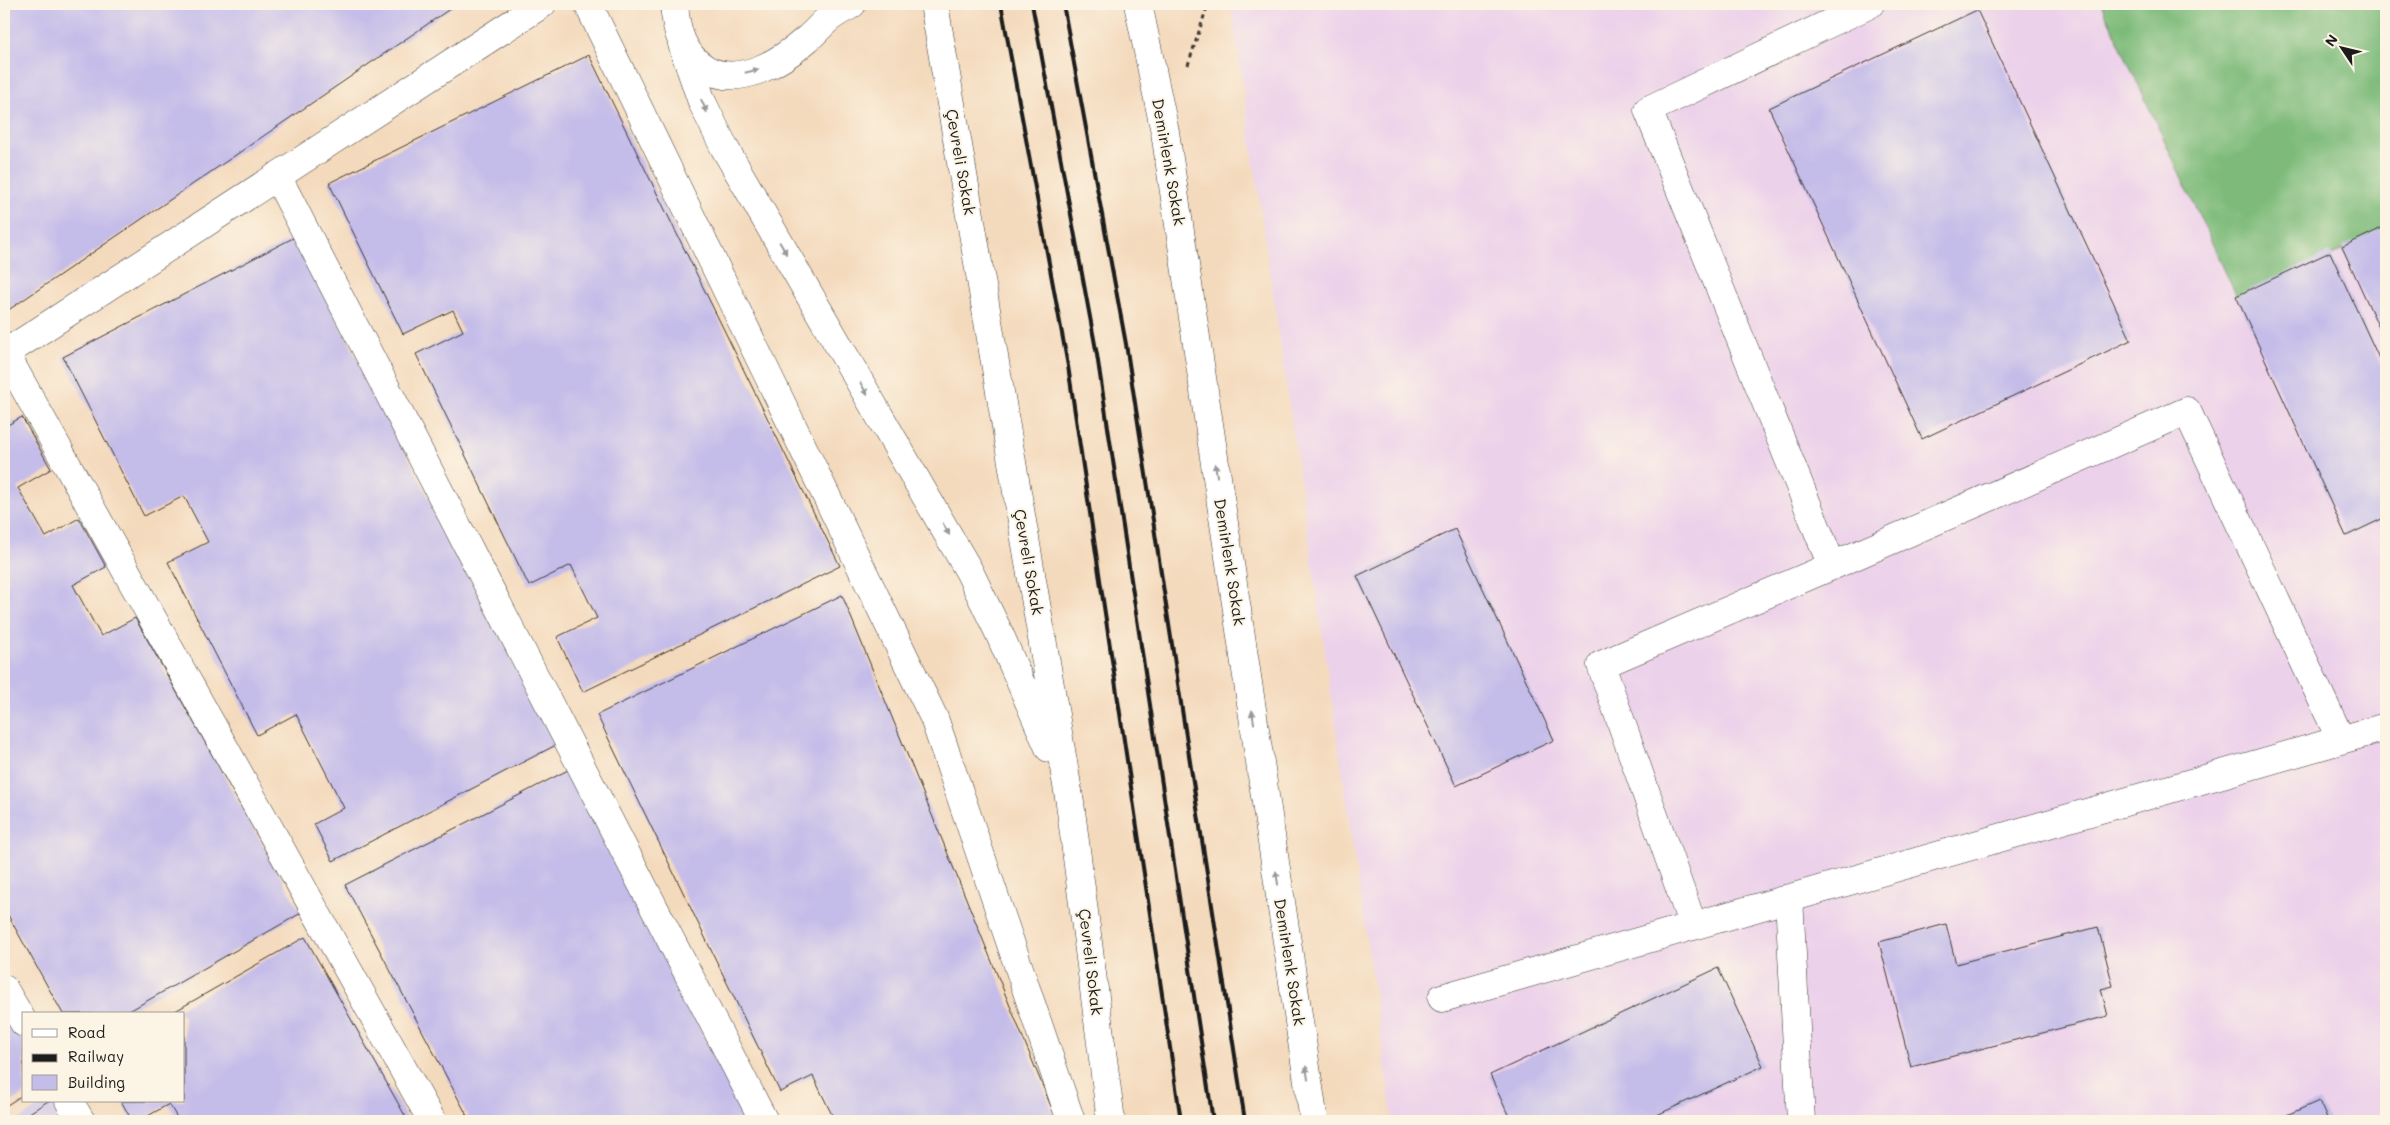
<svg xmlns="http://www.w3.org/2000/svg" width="2390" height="1125" viewBox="0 0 2390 1125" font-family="Mali,sans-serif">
<rect width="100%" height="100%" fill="#fcf5e5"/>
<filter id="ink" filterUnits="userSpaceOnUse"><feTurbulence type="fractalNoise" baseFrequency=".02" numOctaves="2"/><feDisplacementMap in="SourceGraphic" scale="10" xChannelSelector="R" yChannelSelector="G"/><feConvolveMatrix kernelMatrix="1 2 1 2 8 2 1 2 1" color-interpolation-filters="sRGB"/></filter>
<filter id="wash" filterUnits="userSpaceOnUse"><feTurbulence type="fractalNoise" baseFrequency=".0096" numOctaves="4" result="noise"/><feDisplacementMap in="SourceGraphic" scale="20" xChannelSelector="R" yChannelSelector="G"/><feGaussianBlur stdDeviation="1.12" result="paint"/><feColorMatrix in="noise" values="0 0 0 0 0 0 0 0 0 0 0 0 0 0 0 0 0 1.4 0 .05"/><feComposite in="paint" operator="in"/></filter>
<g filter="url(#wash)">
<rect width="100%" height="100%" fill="#f4dabd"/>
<path fill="#ecd1ea" d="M 1231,4 L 2386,4 L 2386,1121 L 1393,1121 Z"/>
<path fill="#7ebb7a" stroke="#4d6c4b" d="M 2101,4 L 2386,4 L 2386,231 L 2237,297 Z"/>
<g id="blocks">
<path fill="#c4bce9" d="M 4,4 L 457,4 L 4,313 Z
M 1977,10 L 2131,340 L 1922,439 L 1769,108 Z
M 589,55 L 840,566 L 583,692 L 557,637 L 597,618 L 571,565 L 529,586 L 416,354 L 463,331 L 453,310 L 403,334 L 329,183 Z
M 2386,226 L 2386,343 L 2342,247 Z
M 295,237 L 556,745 L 333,861 L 314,824 L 344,808 L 296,714 L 257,735 L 168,562 L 208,542 L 184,496 L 144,516 L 63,357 Z
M 2330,252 L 2383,367 L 2386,366 L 2386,517 L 2346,536 L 2236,296 Z
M 22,417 L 51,469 L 18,488 L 46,537 L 79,518 L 106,567 L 73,585 L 101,636 L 135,618 L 301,913 L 124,1014 L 63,1014 L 4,908 L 4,427 Z
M 1455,529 L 1554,740 L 1456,786 L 1357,576 Z
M 842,595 L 1057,1121 L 835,1121 L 813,1076 L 780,1092 L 597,715 Z
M 568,770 L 749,1121 L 470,1121 L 345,885 Z
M 1946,924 L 1956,964 L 2098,927 L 2113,986 L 2101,989 L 2108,1016 L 1911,1067 L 1879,942 Z
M 305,937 L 408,1121 L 179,1121 L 169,1104 L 139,1121 L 132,1121 L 121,1101 L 184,1101 L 184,1014 L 170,1014 Z
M 1718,968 L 1763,1066 L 1644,1121 L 1511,1121 L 1490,1075 Z
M 4,994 L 24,1028 L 24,1094 L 4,1107 Z
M 48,1101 L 60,1101 L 72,1121 L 17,1121 Z
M 2319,1101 L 2328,1121 L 2273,1121 Z"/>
</g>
</g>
<g filter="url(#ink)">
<use href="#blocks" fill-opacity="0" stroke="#3c3834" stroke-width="1"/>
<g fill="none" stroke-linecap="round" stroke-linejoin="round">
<g stroke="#3c3834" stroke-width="29">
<path id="minor" d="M 588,4 L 934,718 L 1071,1121
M 674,4 C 676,30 682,55 706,69 C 740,88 782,61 807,39 C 816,32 823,22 832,16 C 839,11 846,8 852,4
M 934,4 L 1070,803 L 1111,1121
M 1138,4 L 1165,132 L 1314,1121
M 682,44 L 702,102 L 724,147 L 969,571 L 1000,635 L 1049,748
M 277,176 L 764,1121
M 5,353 L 432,1121
M 4,354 L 542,4
M 1832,566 L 2187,411 L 2341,740
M 1789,898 L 1801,1121
M 1693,926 L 1601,665 L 1832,566 L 1648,110 L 1870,4
M 4,989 L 24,1023
M 1442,998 L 2386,727
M 69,1101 L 81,1121"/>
</g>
<path stroke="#3c3834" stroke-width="3" stroke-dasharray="4 4" stroke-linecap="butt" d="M 1188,65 L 1208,4"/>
<use href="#minor" stroke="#fff" stroke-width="28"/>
<path stroke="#1c1c1c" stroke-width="4" d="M 1001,4 L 1068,366 L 1181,1121
M 1032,4 L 1097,355 L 1213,1121
M 1063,4 L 1126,344 L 1245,1121"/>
</g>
<defs><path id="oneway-solid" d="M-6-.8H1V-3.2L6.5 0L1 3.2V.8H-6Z" transform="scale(1.25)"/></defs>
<g fill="#999">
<use href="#oneway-solid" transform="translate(752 71) rotate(-13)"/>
<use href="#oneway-solid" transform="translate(704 106) rotate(66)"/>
<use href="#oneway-solid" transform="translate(783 248) rotate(60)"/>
<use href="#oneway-solid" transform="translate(864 389) rotate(60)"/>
<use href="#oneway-solid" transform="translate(1216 470) rotate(-99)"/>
<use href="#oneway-solid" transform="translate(946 529) rotate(61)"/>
<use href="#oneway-solid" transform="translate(1253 717) rotate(-99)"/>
<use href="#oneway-solid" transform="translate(1277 878) rotate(-99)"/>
<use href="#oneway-solid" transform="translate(1307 1073) rotate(-99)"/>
</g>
</g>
<g text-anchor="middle" stroke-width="4" stroke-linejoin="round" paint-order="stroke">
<g font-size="16" fill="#1c1c1c" stroke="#fcf5e5">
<text transform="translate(961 162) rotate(80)" y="6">Çevreli Sokak</text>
<text transform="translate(1169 162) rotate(80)" y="6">Demirlenk Sokak</text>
<text transform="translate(1029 562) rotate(80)" y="6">Çevreli Sokak</text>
<text transform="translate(1230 562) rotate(81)" y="6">Demirlenk Sokak</text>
<text transform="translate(1091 962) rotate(83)" y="6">Çevreli Sokak</text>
<text transform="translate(1290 962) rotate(81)" y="6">Demirlenk Sokak</text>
</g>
</g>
<rect width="2390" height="1125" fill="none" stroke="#fcf5e5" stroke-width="20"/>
<rect x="22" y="1012" width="162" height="90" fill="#fcf5e5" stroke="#a29e95"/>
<rect x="32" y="1029" width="25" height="8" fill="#ffffff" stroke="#a29e95"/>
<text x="68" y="1038" font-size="15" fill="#1c1c1c">Road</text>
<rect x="32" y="1054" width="25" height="8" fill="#1c1c1c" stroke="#a29e95"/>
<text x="68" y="1062" font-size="15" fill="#1c1c1c">Railway</text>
<rect x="32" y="1075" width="25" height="15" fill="#c4bce9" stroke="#a29e95"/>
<text x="68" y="1088" font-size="15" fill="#1c1c1c">Building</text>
<g transform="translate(2342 48) rotate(305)" stroke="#fcf5e5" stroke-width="4" paint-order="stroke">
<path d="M0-4L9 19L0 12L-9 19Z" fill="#1c1c1c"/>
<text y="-8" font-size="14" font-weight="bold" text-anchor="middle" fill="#1c1c1c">N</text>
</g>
</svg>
